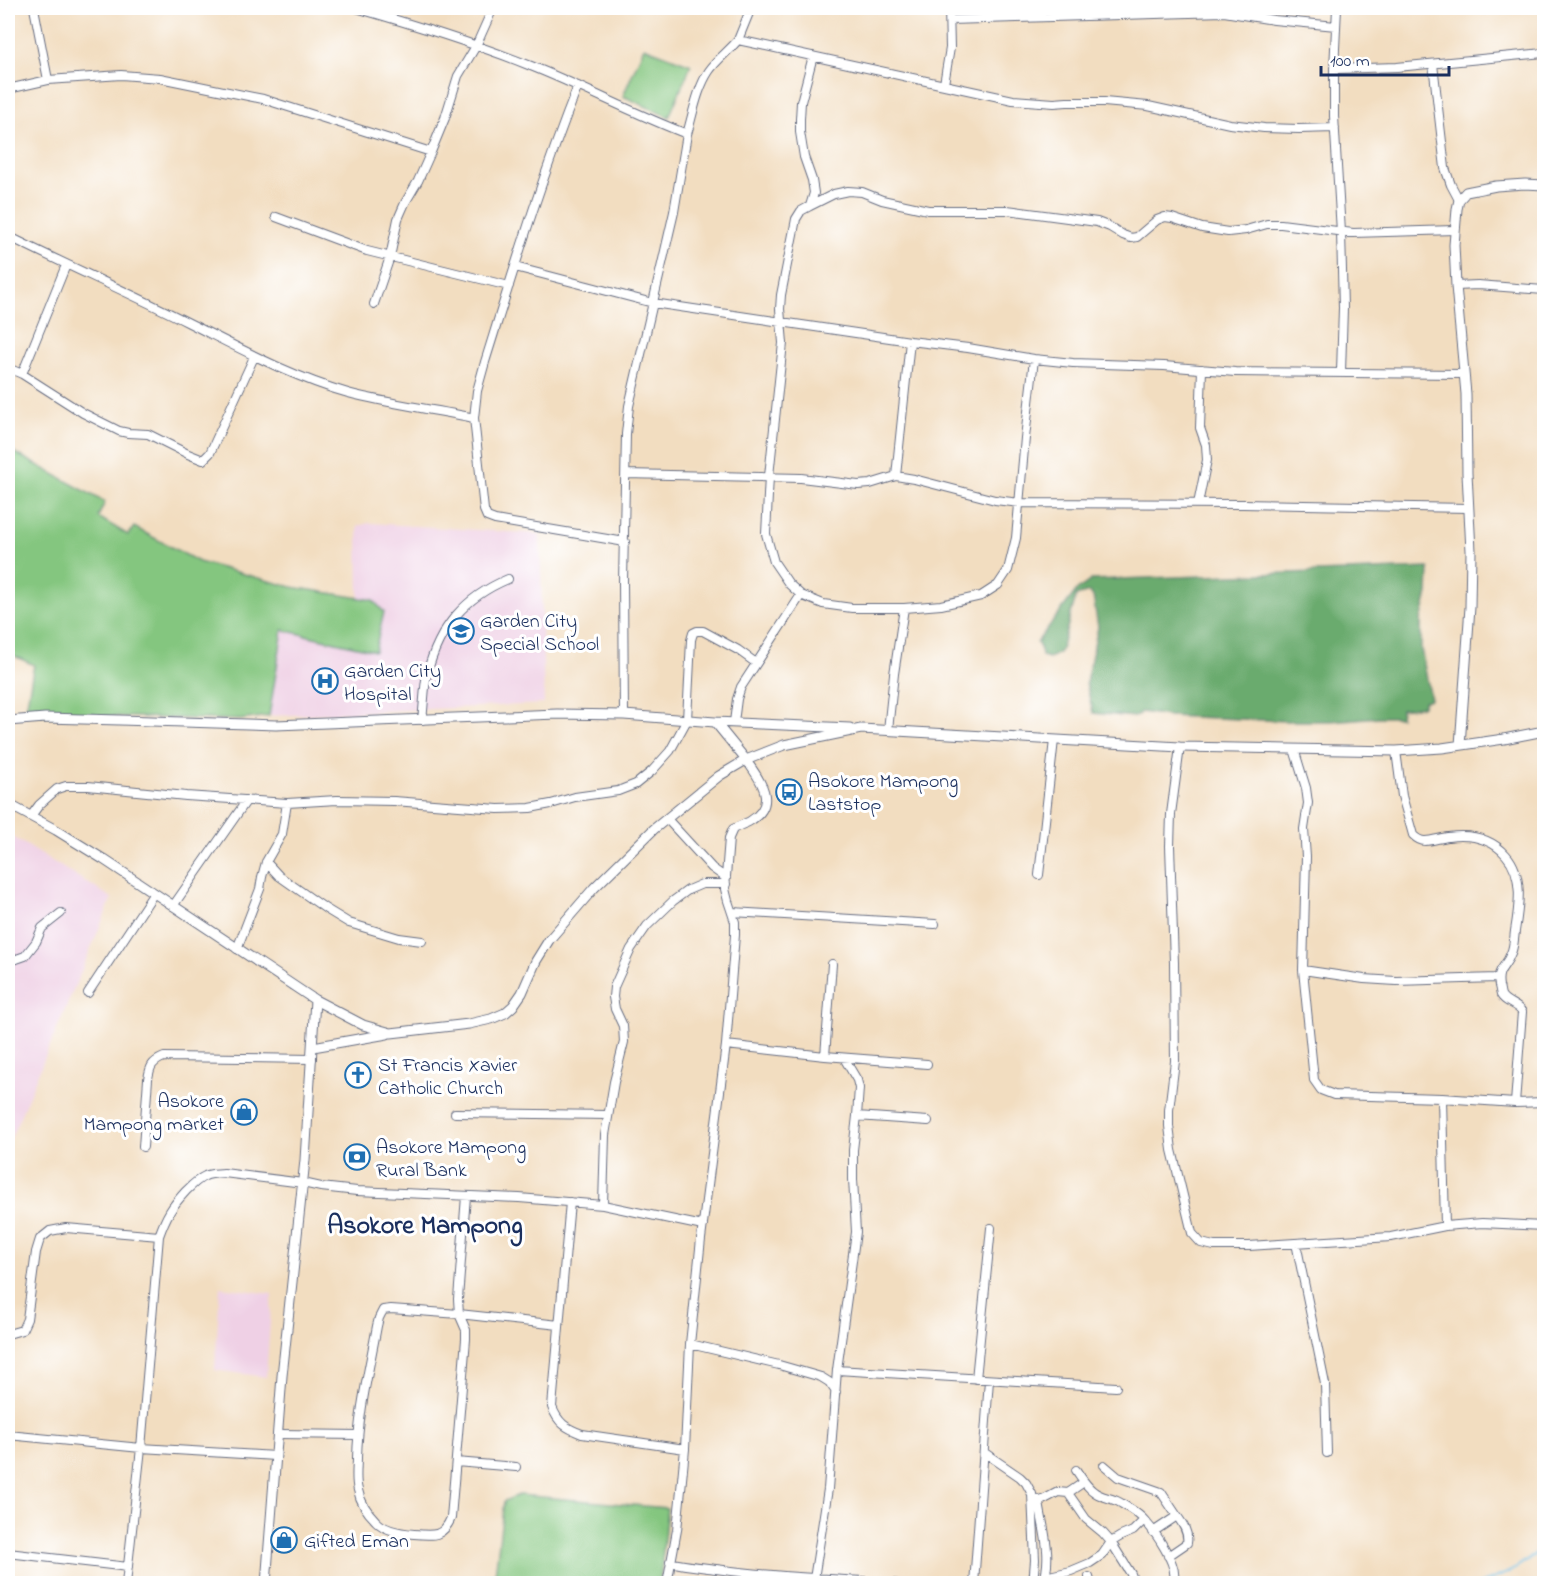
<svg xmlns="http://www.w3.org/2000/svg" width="1552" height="1591" viewBox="0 0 1552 1591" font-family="'Indie Flower',sans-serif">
<rect width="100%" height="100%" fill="#fff"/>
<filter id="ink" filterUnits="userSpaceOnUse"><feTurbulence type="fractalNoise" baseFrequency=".0167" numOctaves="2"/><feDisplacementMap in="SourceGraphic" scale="12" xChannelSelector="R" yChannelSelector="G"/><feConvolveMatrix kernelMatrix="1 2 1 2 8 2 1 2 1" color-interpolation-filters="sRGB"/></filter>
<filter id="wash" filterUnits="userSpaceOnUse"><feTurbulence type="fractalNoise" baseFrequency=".008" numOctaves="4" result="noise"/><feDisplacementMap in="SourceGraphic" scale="24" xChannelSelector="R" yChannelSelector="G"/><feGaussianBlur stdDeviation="1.35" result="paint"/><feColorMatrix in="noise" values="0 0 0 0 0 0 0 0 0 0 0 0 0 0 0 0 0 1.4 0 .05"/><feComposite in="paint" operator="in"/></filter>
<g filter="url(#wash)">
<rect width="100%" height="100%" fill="#f2ddc0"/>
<path fill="#efd0e5" d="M 369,523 L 540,534 L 544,704 L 269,716 L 283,630 L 376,650 L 373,600 L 359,598 L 358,526 Z
M 8,834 L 112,898 L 8,1145 Z
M 220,1287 L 272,1294 L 266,1377 L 215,1370 Z"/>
<path fill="#84c67f" stroke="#507a6e" stroke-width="1.5" d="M 644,47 L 691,65 L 669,117 L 623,96 Z
M 8,449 L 105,502 L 98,517 L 128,535 L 134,527 L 199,562 L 292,587 L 373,600 L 384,612 L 375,651 L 283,630 L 269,716 L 240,720 L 25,714 L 34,665 L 8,653 Z
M 519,1495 L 667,1508 L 660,1583 L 494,1583 L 504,1501 Z"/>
<path fill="#6bab6e" stroke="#436d66" stroke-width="1.5" d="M 1429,568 L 1428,594 L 1421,620 L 1421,649 L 1431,699 L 1424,701 L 1423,706 L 1401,709 L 1400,717 L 1379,717 L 1331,721 L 1287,721 L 1168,716 L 1141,712 L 1135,717 L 1093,713 L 1086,682 L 1098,627 L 1093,596 L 1089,592 L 1076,596 L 1062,646 L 1059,653 L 1049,658 L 1042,656 L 1041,650 L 1037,642 L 1076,591 L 1091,580 Z"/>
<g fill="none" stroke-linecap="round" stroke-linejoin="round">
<path stroke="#6cc0e8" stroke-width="2" d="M 1429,1584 L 1436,1580 L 1449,1584
M 1480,1584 C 1504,1575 1533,1564 1544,1541"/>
</g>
</g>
<g filter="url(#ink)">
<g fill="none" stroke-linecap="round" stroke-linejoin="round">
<g stroke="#666c80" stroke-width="10">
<path id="minor" d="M 34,8 L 48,80
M 356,8 C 415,25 474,43 531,66 C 584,87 634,114 687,134
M 1337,8 L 1334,69 L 1334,116 L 1341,232 L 1343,308 L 1341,372
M 950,20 L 1224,12 L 1274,20 L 1336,26
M 738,40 L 751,8
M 1433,64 L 1445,168 L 1451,185 L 1459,200
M 1334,69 L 1397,67 L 1544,53
M 944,84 L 950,48 L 949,8
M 578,86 C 542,176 514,269 485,362 L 477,391 L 474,418 L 484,510 L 487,517 L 495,520 L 625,542
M 8,89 L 48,80 L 121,75 L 160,78 L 263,99 L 431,152
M 810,206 L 814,193 L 812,180 L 804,157 L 800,132 L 800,119 L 801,102 L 813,56
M 276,217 L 367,251 L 509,286
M 8,236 C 68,266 130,293 189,323 C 241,349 292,377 348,393 C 390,404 432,409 474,418
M 515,267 L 653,303 L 910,341 L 968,348 L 1034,359 L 1073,363 L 1164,366 L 1235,372 L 1464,374
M 1456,286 L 1478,285 L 1544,290
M 374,304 L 390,257 L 398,219 L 405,203 L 418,181 L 431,152 L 445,118 L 458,76 L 476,46 L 493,8
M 1034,359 L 1025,438 L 1016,538 L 1008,570 L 998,585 L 981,596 L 941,605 L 904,608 L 852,608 L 823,604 L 801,595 L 789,584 L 774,562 L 766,534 L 769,476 L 783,343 L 780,309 L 781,295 L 796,219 L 801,211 L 810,206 L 834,194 L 848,191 L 862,192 L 882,200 L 928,210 L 1007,210 L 1097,222 L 1110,227 L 1123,235 L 1131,238 L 1137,237 L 1157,220 L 1165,217 L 1172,218 L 1202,228 L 1228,232 L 1246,230 L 1267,224 L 1281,224 L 1353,233 L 1455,230
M 8,368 L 22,374 L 83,413 L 119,431 L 128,433 L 148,434 L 188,454 L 203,460 L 210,453 L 254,357
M 22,374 L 66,265
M 626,474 L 801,478 L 858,485 L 870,484 L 896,476 L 914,479 L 995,500 L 1020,503 L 1243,504 L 1468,508
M 896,476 L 910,341
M 1198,504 L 1207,460 L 1206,445 L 1200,428 L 1202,369
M 624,715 L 623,582 L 626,434 L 629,406 L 674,212 L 687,134 C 693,114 697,89 709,71 C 717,59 729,51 738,40 L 1013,100 L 1054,103 L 1067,102 L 1104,102 L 1148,106 L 1230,124 L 1264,128 L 1299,129 L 1335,128
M 422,720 C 424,705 424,688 427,674 C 439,627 465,597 508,579
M 734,722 L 737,699 L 741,687 L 801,595
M 888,730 L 894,674 L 904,608
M 1180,747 L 1171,814 L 1170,846 L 1174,963 L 1175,1061 L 1169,1110 L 1169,1126 L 1172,1150 L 1192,1233 L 1201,1243 L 1214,1246 L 1249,1246 L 1391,1237 L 1445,1226 L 1482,1223 L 1544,1226
M 1294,749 L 1306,788 L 1308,803 L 1304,829 L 1306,857 L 1303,970 L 1314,1080 L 1321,1090 L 1334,1095 L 1442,1098 L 1515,1103 L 1544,1102
M 1396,751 L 1402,796 L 1413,835 C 1417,839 1420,841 1425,841 C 1432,841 1440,838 1448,837 C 1470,834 1491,838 1506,855 C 1524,875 1519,907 1515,931 C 1514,938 1514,947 1511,953 C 1506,968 1496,968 1499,986 C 1500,989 1500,992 1501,995 C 1505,1003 1517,1004 1522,1012 L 1515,1103
M 31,816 L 39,805 L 57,789 L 66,786 L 88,786 L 186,796 L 287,803 L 337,800 L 394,801 L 498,809 L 530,808 L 551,804 L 575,797 L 618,791 L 636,784 L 652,771 L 670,751 L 687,720 L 691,640 L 693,633 L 697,631 L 703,631 L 738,650 L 756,663
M 667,819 L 712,868 L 726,878
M 266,862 L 279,876 L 326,909 L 349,923 L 399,938 L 422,941
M 1039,875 L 1054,740
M 173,906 L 247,800
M 732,912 L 935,924
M 237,949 L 260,889 L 262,877 L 266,862 L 282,834 L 287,803
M 8,962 L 25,956 L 36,942 L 42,928 L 61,913
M 1303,970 L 1364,979 L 1396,981 L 1497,978
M 88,993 L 154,893
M 726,1045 L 825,1056 L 927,1064
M 825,1056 L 832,964
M 1442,1098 L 1445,1226
M 455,1113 L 608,1115
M 857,1116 L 928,1121
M 143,1147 L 148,1079 C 150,1066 152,1062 164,1057 L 312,1059
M 466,1196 L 458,1299 L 459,1314 L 466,1330 L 466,1339 L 451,1518 C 443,1537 434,1536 414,1534 C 402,1533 385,1531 376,1521 C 368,1513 360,1501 358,1490 C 355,1480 357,1468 357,1458 C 358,1414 369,1370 377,1326 L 379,1318 L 383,1310 L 391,1309 L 459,1314 L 559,1325
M 570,1202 L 552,1407 C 558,1423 566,1428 582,1434 L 685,1449
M 603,1205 L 605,1135 L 614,1082 L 624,1042 L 623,1026 L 615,1009 L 613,997 L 614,987 L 631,949 L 647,926 L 673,901 L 688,890 L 702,884 L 726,884
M 1296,1243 L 1325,1384 L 1327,1453
M 8,1334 L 22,1330 L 27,1319 L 36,1252 L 40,1239 L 50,1231 L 66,1228 L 159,1236
M 690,1344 L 779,1365 L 821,1377 L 829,1382 L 836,1392
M 837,1370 L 1116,1387
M 976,1379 L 991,1228
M 279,1434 L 358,1435
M 8,1435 L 141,1448 L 275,1456
M 985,1453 L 1020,1477 L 1026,1483 L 1032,1494 L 1035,1560 L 1033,1584
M 456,1462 L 516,1467
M 1104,1465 L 1118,1477 L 1161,1492 L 1177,1516
M 1076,1470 C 1081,1477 1086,1486 1093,1491 C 1101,1498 1110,1497 1119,1502 C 1127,1507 1139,1513 1145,1521 C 1155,1532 1177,1563 1174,1578 L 1169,1584
M 1068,1493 L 1084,1482
M 1037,1499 L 1039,1502 C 1043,1530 1053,1555 1043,1584
M 1039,1502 L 1058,1492 L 1068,1493 L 1086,1519 L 1103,1533 L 1111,1542 L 1131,1574 L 1134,1584
M 1153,1532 L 1177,1516 C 1183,1524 1189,1533 1187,1543 L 1168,1556
M 8,1553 L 128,1567
M 670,1562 C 685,1566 701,1567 716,1569 C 776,1578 838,1578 899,1584
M 1045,1577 L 1071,1571 L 1090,1563 L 1102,1555 L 1111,1542 L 1121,1536 L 1133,1531 L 1144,1520
M 1089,1577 L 1091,1584
M 814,1579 L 828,1489 L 837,1370 L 856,1232 L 853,1179 L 853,1150 L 857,1116 L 859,1088 L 857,1080 L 844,1058
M 126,1584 L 141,1448 L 159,1236 C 166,1216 172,1206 186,1191 C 192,1185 198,1179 205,1176 C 211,1173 218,1174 224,1173 L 303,1183 L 321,1187 L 357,1191 L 519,1198 L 603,1205 L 703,1226
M 667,1584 L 677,1530 L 685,1449 L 690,1344 L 701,1239 L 726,1045 L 735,935 L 735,922 L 728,901 L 725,889 L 729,838 L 733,829 C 738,826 745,824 750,821 C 779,804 760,779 746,760
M 974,1584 L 989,1380"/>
</g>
<g stroke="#666c80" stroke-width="11">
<path id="tertiary" d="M 8,721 L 45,718 L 120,720 L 276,725 L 557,714 L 624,715 L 715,722 L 850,728
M 715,722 L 746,760
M 1460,745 L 1470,607 L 1471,551 L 1467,473 L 1466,394 L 1456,286 L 1454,245 L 1457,209 L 1459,200 L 1466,192 L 1496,186 L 1525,184 L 1544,185
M 8,804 L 56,830 L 103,859 L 315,1000 L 363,1025 L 391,1033 L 469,1024 L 491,1019 L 505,1013 L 513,1006 L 522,993 L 536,961 L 549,940 L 594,888 L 654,829 L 719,776 L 746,760 L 784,745 L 861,729 L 1180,747 L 1396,751 L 1442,748 L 1504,739 L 1544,731
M 313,1047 L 387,1034
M 266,1584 L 282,1376 L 305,1160 L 315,1000"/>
</g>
<use href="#minor" stroke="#fff" stroke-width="8"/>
<use href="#tertiary" stroke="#fff" stroke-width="9"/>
</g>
</g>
<defs>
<g id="school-ring" transform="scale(1.35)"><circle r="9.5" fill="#fff" stroke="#1f6fb2" stroke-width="1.5"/><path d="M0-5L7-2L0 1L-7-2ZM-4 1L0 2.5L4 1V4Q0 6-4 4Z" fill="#1f6fb2"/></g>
<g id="hospital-ring" transform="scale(1.35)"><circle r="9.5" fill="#fff" stroke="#1f6fb2" stroke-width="1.5"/><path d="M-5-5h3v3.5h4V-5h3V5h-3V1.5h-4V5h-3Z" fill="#1f6fb2"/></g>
<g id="bus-ring" transform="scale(1.35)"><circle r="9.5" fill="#fff" stroke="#1f6fb2" stroke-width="1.5"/><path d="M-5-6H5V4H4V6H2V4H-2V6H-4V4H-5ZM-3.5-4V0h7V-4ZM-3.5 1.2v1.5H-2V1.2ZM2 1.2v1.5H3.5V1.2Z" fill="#1f6fb2"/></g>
<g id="church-ring" transform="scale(1.35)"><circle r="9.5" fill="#fff" stroke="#1f6fb2" stroke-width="1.5"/><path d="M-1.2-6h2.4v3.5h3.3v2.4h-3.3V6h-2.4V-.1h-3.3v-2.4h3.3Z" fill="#1f6fb2"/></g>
<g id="shop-ring" transform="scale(1.35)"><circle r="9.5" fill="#fff" stroke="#1f6fb2" stroke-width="1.5"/><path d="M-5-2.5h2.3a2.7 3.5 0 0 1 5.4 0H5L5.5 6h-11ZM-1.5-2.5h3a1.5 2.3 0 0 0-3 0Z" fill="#1f6fb2"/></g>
<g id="bank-ring" transform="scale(1.35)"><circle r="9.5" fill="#fff" stroke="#1f6fb2" stroke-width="1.5"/><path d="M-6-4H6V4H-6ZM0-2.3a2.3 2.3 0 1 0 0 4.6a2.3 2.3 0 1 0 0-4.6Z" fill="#1f6fb2"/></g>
</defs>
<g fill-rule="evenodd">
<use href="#school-ring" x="461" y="631"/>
<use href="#hospital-ring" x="325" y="681"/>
<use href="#bus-ring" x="789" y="792"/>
<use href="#church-ring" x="358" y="1075"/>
<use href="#shop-ring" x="244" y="1112"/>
<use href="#bank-ring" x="357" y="1157"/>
<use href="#shop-ring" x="284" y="1540"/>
</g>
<g text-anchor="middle" stroke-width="6" stroke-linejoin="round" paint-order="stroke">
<g font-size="20" fill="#1b2f5e" stroke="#fff" text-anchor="start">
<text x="480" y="627">Garden City<tspan x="480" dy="23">Special School</tspan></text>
<text x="344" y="677">Garden City<tspan x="344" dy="23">Hospital</tspan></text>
<text x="808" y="787">Asokore Mampong<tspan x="808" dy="23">Laststop</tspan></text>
<text x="378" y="1071">St Francis Xavier<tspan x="378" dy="23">Catholic Church</tspan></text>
<text x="224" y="1107" text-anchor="end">Asokore<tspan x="224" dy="23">Mampong market</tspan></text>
<text x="376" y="1153">Asokore Mampong<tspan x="376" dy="23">Rural Bank</tspan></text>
<text x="304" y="1547">Gifted Eman</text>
</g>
<g font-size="26" font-weight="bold" fill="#1b2f5e" stroke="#fff">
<text x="425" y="1233">Asokore Mampong</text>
</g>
</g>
<rect width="1552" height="1591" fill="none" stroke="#fff" stroke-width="30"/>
<path d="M1321 66v9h128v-9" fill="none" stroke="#1b2f5e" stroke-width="3"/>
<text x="1330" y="66" font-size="18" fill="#1b2f5e" stroke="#ffffff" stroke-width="4.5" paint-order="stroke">100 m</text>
</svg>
